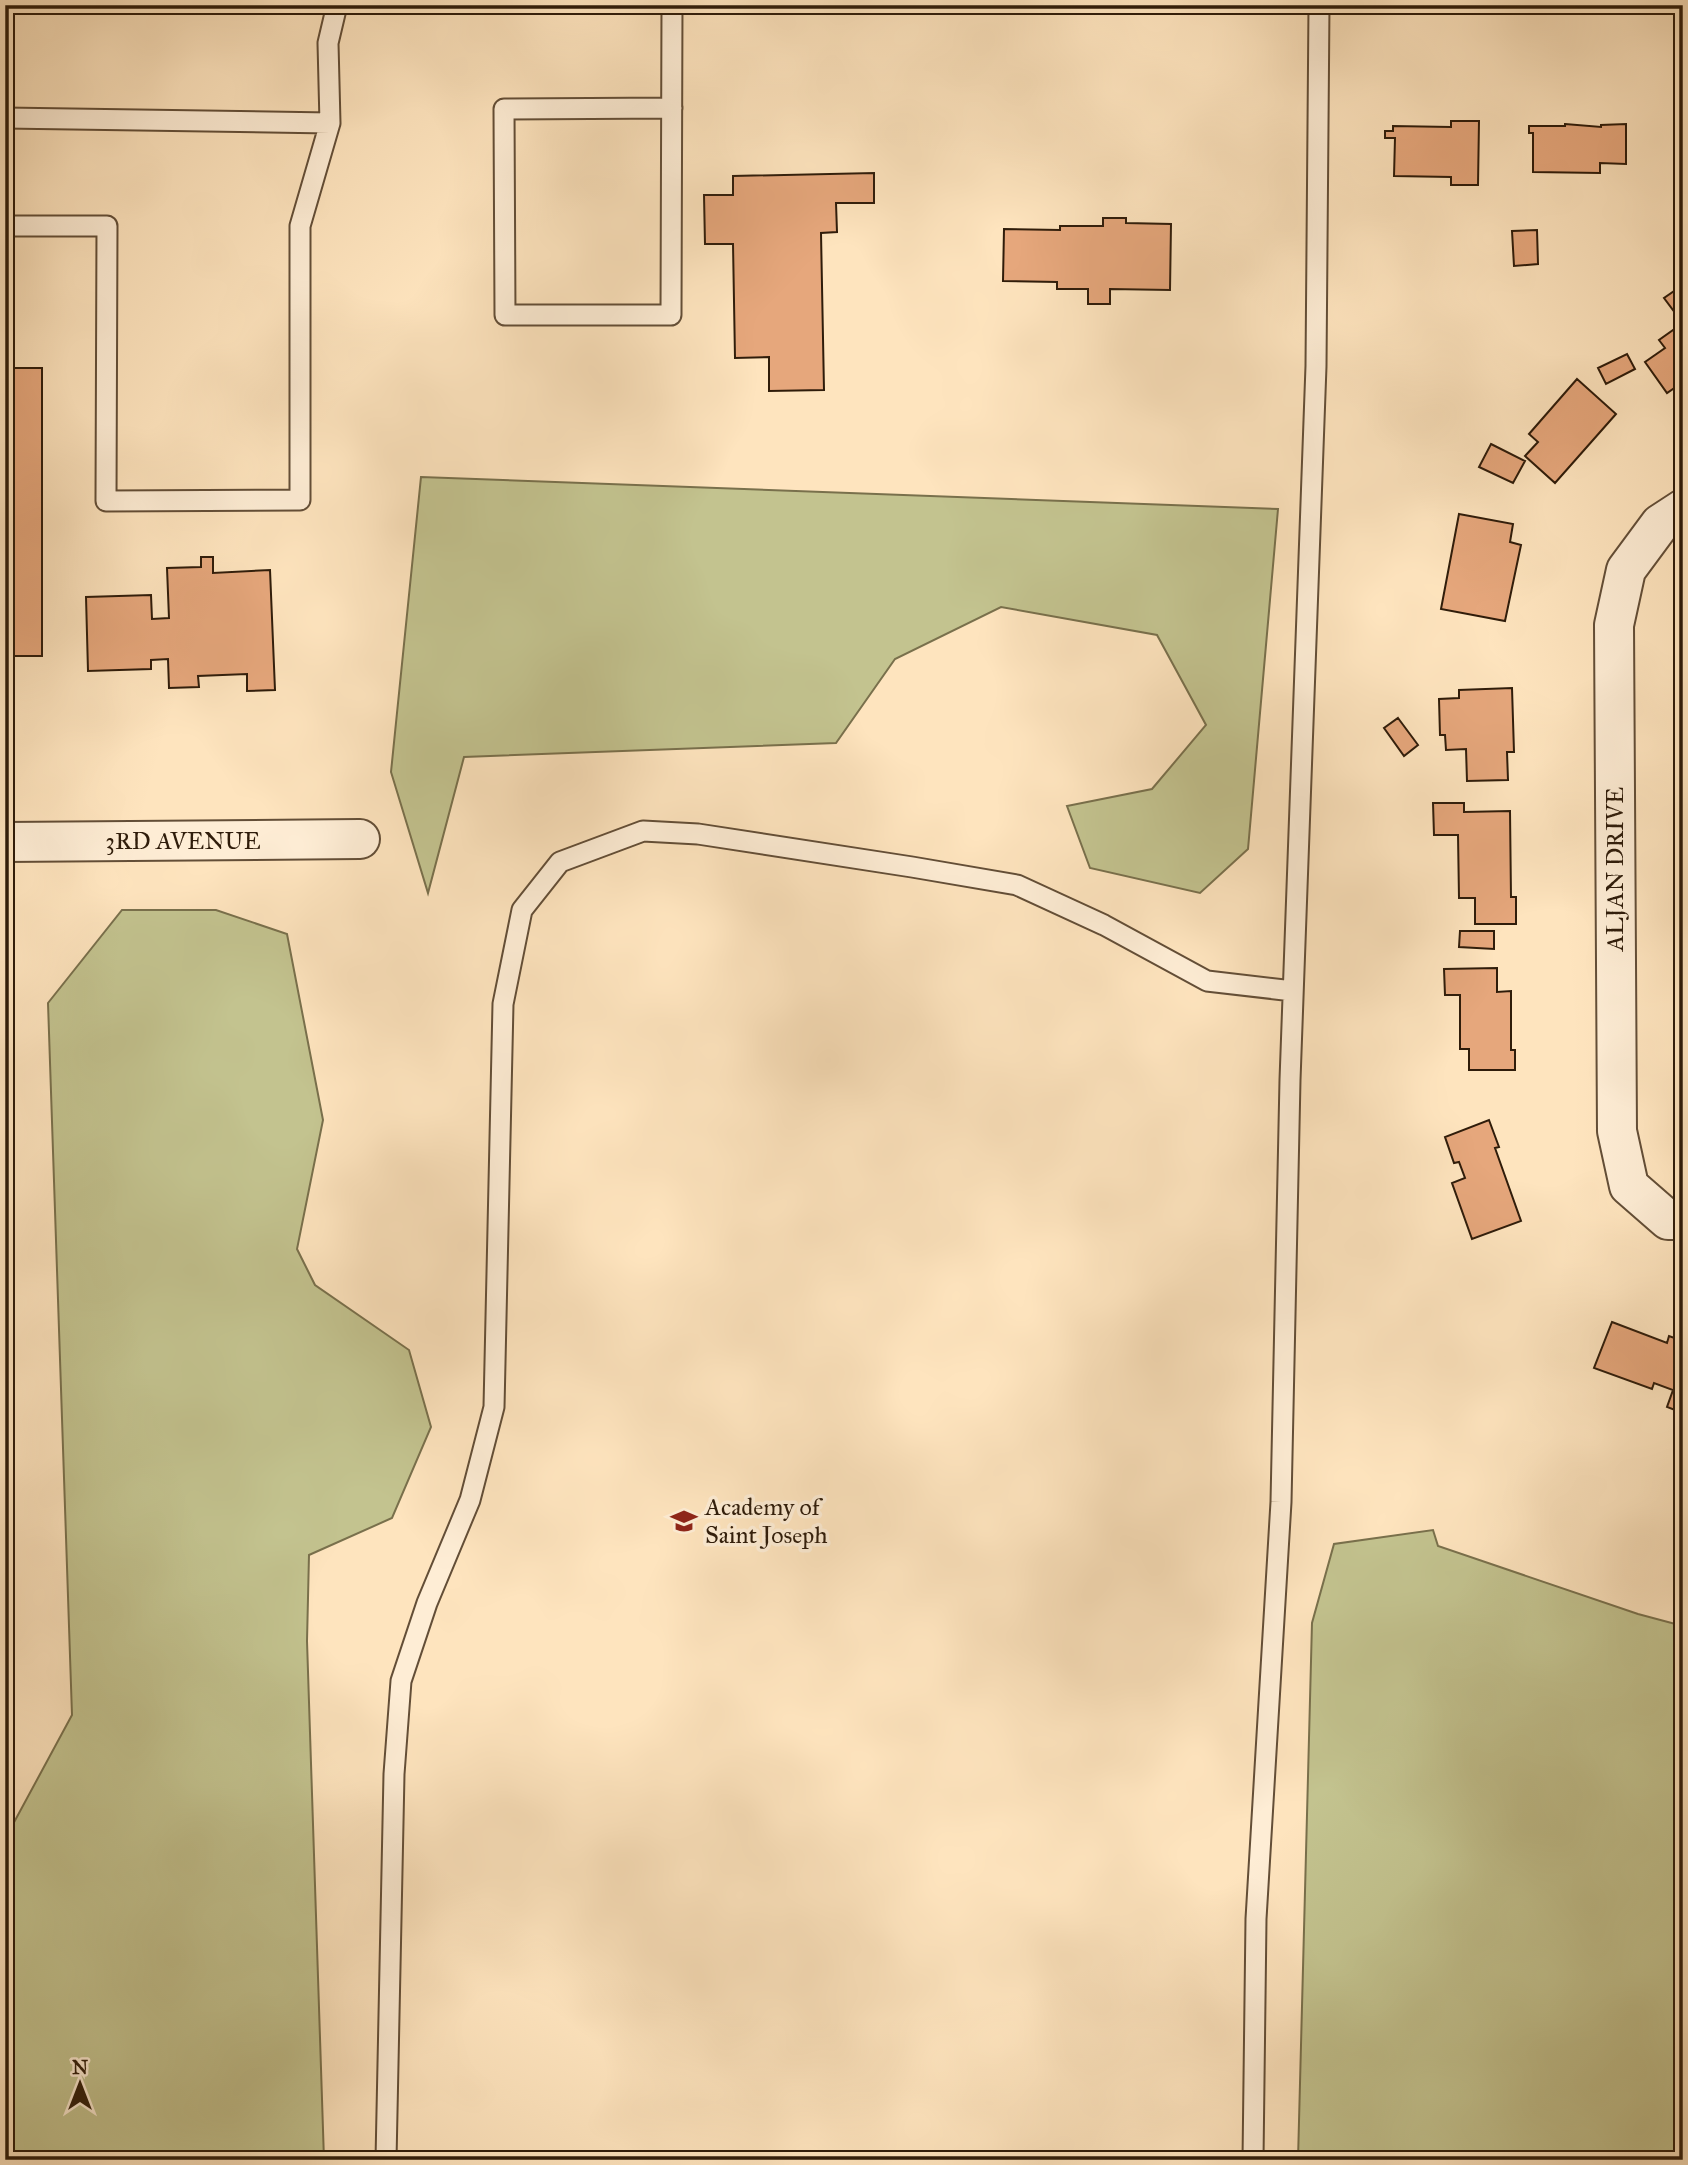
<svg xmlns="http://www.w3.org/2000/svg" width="1688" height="2165" viewBox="0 0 1688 2165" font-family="'IM FELL Great Primer',serif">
<rect width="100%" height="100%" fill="#fee4be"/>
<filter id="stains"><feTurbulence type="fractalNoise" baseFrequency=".00286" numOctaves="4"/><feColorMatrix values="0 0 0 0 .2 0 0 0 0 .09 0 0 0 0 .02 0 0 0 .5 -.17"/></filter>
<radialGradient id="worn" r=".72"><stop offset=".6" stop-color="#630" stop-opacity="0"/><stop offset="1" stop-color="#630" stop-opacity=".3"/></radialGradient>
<path fill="#c3c38f" stroke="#79704c" stroke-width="2" d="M 421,477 L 1278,509 L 1248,849 L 1200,893 L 1090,868 L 1067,806 L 1152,789 L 1206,725 L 1157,635 L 1001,607 L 895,659 L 836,743 L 464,757 L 428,893 L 391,772 Z
M 122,910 L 216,910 L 287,934 L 323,1120 L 297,1249 L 315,1285 L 409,1350 L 431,1427 L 392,1518 L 309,1555 L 307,1641 L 324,2160 L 5,2160 L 5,1839 L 72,1715 L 48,1003 Z
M 1433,1530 L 1438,1546 L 1638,1614 L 1683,1626 L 1683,2160 L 1298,2160 L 1312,1623 L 1334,1544 Z"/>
<path fill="#e6a77c" stroke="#2f1c0a" stroke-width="2" d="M 1451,121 L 1479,121 L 1478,185 L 1451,185 L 1451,177 L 1394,176 L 1395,138 L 1385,138 L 1385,131 L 1393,131 L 1393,126 L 1451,127 Z
M 1565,124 L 1601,127 L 1601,125 L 1626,124 L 1626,164 L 1600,163 L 1600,173 L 1533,172 L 1533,133 L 1529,133 L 1529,126 L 1565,126 Z
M 874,173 L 874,203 L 836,203 L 837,232 L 821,233 L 824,390 L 769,391 L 769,357 L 735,358 L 733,244 L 705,244 L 704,195 L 733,195 L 733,176 Z
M 1103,218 L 1126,218 L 1126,223 L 1171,224 L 1170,290 L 1110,289 L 1110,304 L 1088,304 L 1088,289 L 1057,289 L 1057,282 L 1003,281 L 1004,229 L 1060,230 L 1060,226 L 1103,226 Z
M 1537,230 L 1538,264 L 1514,266 L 1512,231 Z
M 1683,285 L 1683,309 L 1676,314 L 1664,298 Z
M 1683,323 L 1683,382 L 1667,393 L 1645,362 L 1665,348 L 1659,340 Z
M 1627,354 L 1635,369 L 1606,384 L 1598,368 Z
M 5,368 L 42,368 L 42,656 L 5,656 Z
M 1577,379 L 1616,414 L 1555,483 L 1525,456 L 1538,442 L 1529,434 Z
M 1491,444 L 1525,461 L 1513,483 L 1479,467 Z
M 1459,514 L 1513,524 L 1510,542 L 1521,545 L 1505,621 L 1441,609 Z
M 201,557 L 213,557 L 213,573 L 270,570 L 275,690 L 247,691 L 247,674 L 198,676 L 199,687 L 169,688 L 168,659 L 151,660 L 151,669 L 88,671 L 86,597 L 151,595 L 152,619 L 169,618 L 167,568 L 201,567 Z
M 1512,688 L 1514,752 L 1507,752 L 1508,780 L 1467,781 L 1466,749 L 1446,750 L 1445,735 L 1440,735 L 1439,699 L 1459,698 L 1459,690 Z
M 1398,718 L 1418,745 L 1404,756 L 1384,728 Z
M 1433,803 L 1464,803 L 1464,812 L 1510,811 L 1511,897 L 1516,897 L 1516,924 L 1475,924 L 1475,898 L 1459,898 L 1458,835 L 1434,835 Z
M 1460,931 L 1494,931 L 1494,949 L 1459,947 Z
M 1497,968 L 1497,992 L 1511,991 L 1511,1050 L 1515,1050 L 1515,1070 L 1469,1070 L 1469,1049 L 1460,1049 L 1460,995 L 1445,995 L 1444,969 Z
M 1489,1120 L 1499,1147 L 1495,1148 L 1521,1221 L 1472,1239 L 1452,1183 L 1465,1178 L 1459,1162 L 1454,1163 L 1445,1137 Z
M 1612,1322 L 1667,1343 L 1669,1336 L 1683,1341 L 1683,1413 L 1667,1407 L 1673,1390 L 1654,1383 L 1652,1389 L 1594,1368 Z"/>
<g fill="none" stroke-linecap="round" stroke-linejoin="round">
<g stroke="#634e37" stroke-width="23">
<path id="lane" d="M 672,5 C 672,109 671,212 671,315 L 505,315 L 504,109 L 672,108
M 5,118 L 330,123 L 328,43 L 337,5
M 5,226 L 107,226 L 106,501 L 300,500 L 300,226 L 330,123
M 386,2160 L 394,1774 L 401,1681 L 427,1603 L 470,1500 L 494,1407 L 503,1004 L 522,910 L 560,862 L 643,831 L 698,834 L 912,867 L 1017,885 L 1104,925 L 1207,981 L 1293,991
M 1253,2160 L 1256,1919 L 1281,1502 L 1290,1080 L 1316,366 L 1319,5"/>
</g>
<g stroke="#634e37" stroke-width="42">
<path id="street" d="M 1683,509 L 1660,524 L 1626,570 L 1614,625 L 1617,1131 L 1629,1186 L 1668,1220 L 1683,1220
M 5,842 L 360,839"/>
</g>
<use href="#lane" stroke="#feedd5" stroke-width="19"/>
<use href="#street" stroke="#feedd5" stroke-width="38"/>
</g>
<defs>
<g id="school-bare" transform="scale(2.1)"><path d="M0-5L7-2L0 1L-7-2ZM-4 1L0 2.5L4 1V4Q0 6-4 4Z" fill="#8f2418" stroke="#feedd5" stroke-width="2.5" paint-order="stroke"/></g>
</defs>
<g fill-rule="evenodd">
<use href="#school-bare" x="684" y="1521"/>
</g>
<g text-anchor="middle" stroke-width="7" stroke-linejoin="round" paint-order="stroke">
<g font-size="24" fill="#2f1c0a" stroke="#feedd5">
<text x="183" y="849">3RD AVENUE</text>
<text transform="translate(1615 869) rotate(-90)" y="8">ALJAN DRIVE</text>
</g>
<g font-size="24" fill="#2f1c0a" stroke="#feedd5" text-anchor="start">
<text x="705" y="1515">Academy of<tspan x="705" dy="28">Saint Joseph</tspan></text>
</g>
</g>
<rect width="1688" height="2165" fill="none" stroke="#fee4be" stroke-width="28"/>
<rect x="7" y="7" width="1674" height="2151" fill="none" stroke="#2f1c0a" stroke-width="3.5"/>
<rect x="14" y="14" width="1660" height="2137" fill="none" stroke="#2f1c0a" stroke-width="2"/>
<g transform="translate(80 2084)" stroke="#feedd5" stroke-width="5" paint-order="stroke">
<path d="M0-5L12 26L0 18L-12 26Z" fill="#2f1c0a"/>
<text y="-10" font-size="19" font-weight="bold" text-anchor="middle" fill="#2f1c0a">N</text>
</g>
<rect width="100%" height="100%" filter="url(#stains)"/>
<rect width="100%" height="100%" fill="url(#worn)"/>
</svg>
